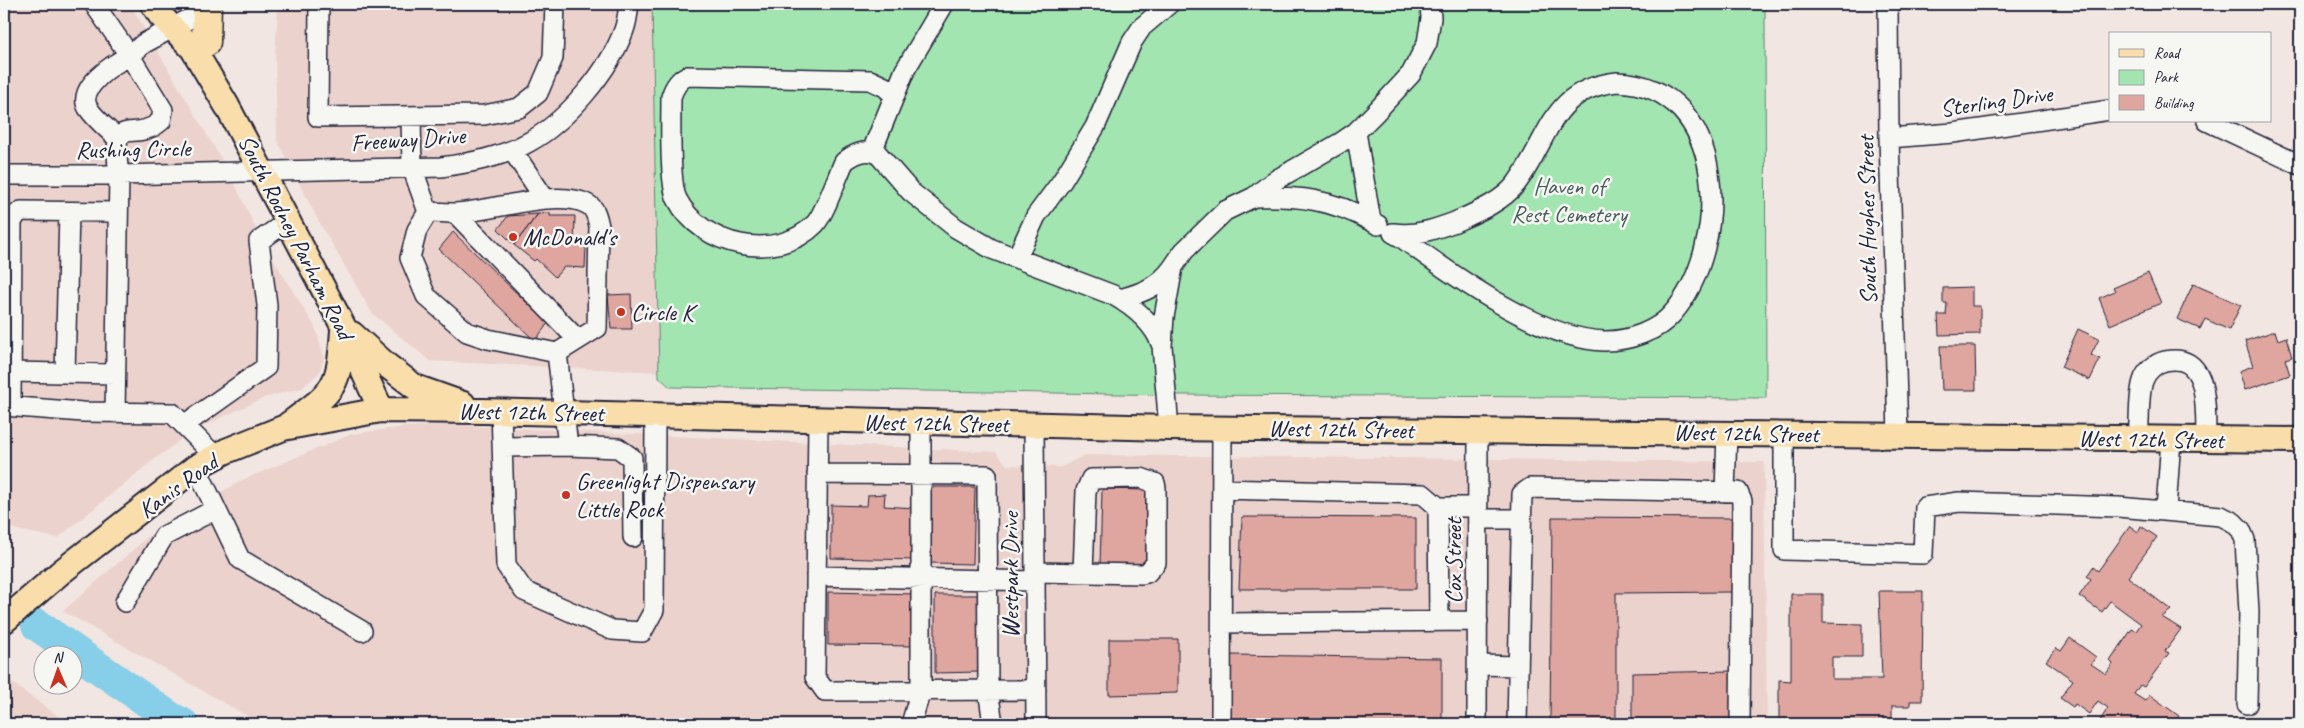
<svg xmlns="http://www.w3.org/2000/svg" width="2304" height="728" viewBox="0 0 2304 728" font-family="Caveat,sans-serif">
<rect width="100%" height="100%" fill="#f1e6e1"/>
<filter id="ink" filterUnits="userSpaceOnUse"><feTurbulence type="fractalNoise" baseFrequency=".02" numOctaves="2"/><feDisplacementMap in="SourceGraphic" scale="10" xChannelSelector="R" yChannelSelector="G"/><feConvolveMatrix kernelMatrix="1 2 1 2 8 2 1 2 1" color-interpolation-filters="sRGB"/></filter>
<g filter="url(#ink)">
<path fill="#ecd2cd" d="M 4,4 L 130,4 L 229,172 L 261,239 L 315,327 L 324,357 L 319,373 L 302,388 L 266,397 L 191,432 L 147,465 L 58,538 L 18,530 L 4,526 Z
M 278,4 L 652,4 L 659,372 L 430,361 L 372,313 L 318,220 L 277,140 L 275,58 Z
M 450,425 L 996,452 L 1007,465 L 1061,467 L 1085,455 L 1764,462 L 1767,724 L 261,724 L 63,611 L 151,534 L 242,480 L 352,434 L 404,427 Z
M 4,677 L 69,724 L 4,724 Z"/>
<path fill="#a2e5b0" stroke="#628476" d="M 652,4 L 1765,4 L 1766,398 L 1181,395 L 670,387 L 659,377 Z"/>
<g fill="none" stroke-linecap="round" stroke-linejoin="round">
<path stroke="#87cee8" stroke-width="32" d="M 37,625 L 171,718 L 183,724"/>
</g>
<path fill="#dfa59f" stroke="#22223b" d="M 550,213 L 550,216 L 575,216 L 574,245 L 586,246 L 585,268 L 564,267 L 555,277 L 536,259 L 534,261 L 514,245 L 538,214 Z
M 538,214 L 514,245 L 498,229 L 508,216 Z
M 453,232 L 548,323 L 535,341 L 439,249 Z
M 2148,273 L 2161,303 L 2110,325 L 2099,298 L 2115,291 L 2113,288 Z
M 2193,284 L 2241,305 L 2229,330 L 2205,319 L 2200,329 L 2177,319 Z
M 1972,287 L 1972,306 L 1980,306 L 1980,334 L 1939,335 L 1938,315 L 1946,315 L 1947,303 L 1943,303 L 1943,288 Z
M 631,294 L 632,329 L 611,329 L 608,295 Z
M 2078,329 L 2099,339 L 2091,355 L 2100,359 L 2090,380 L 2061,367 Z
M 2275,331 L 2278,340 L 2286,337 L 2292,357 L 2285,359 L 2290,375 L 2245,390 L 2239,371 L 2253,366 L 2245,341 Z
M 1940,346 L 1975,346 L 1976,390 L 1942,390 Z
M 930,487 L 975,487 L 973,564 L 929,563 Z
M 1102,489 L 1147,490 L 1146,568 L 1100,567 Z
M 885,494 L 884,506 L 914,508 L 915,560 L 831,558 L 831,505 L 867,506 L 868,495 Z
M 1242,517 L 1416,518 L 1416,589 L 1239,589 Z
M 1552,517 L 1733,518 L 1732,592 L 1616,593 L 1616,724 L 1550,724 Z
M 2130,526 L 2138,532 L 2141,526 L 2157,537 L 2128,577 L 2171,610 L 2162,617 L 2181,629 L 2165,651 L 2169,653 L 2144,687 L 2140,685 L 2134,694 L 2145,701 L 2150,695 L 2179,716 L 2173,724 L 2102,724 L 2099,722 L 2108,708 L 2098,701 L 2089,714 L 2075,704 L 2073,707 L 2060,698 L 2073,680 L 2046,661 L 2056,648 L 2061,651 L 2070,638 L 2096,657 L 2091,664 L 2106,674 L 2113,664 L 2110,661 L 2132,629 L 2136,631 L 2141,624 L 2110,601 L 2102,612 L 2079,596 L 2091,579 L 2087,576 L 2093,567 L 2098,571 Z
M 1879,591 L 1923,591 L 1922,701 L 1910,701 L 1910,706 L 1892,706 L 1892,724 L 1779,724 L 1779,680 L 1791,681 L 1791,594 L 1823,594 L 1823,623 L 1862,624 L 1862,657 L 1832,657 L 1832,679 L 1882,679 Z
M 828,592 L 918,594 L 917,646 L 828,645 Z
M 935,595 L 978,595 L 980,672 L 935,673 Z
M 1109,639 L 1178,639 L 1178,693 L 1109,695 Z
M 1231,655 L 1442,658 L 1442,724 L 1229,724 Z
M 1733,671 L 1734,724 L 1632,724 L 1632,673 Z"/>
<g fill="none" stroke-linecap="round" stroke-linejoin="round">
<g stroke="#22223b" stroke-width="22">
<path id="minor" d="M 94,4 L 130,56 C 114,63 76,88 88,108 C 95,119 108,129 118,139
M 319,4 L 318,117 L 484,115 L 519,108 L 538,93 L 553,58 L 555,4
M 1888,4 L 1889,138 L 1898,435
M 1617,82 C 1730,86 1731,245 1673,313 C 1658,331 1629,341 1605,341 C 1542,340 1452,275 1402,238 L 1393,233 C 1416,236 1433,230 1455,222 C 1475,213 1502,202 1516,184 C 1550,139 1550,89 1617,82 Z
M 894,95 L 885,87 L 870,80 L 687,76 C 678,80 674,87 671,97 C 671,119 669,183 677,199 C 701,247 777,263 815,224 C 825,213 837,177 844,162 C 853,154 865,149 877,153 L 911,192 L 956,228 L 992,249 L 1113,295 C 1134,307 1154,323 1162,346
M 411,116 L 412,167 L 428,212 L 417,230 L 410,258 L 426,296 L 467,332 L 488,339 L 557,353 L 568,446 L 618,448 L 632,458 L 633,537
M 2207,121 L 2300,165
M 1356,132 L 1371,221 L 1378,225
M 1889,138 L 1953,133 L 2110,110
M 512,150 L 545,199
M 872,151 L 905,70 L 944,4
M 4,175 L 119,175 L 441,167 C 470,163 503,157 529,142 C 567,121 609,71 624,30 C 627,22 628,12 629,4
M 1254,197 C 1299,196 1331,199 1371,221
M 428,212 C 437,212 446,213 455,213 C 489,212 557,188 587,204 C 596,208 597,218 599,226 L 597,328 L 557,353
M 455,213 L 578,340
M 1017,257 L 1036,216 L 1062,181 L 1095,127 L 1132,42 L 1142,27 L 1169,4
M 1120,299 C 1142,293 1159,287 1173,267
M 11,372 L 115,374
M 65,373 L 69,212
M 4,406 L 83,412 L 172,413 L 216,457
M 11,406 L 12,222 L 16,215 L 21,211 L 118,212
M 501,411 L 506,565 L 524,591 L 612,630 L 642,632 L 654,610 L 655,416
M 115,413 L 119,175 C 110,108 132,146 161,121 L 163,110 L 130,56 L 143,44 L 196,15
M 818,420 L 815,677 L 825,691 L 1036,690
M 184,425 L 266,367 L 267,305 L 259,241 L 288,221
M 1034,425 L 1036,724
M 1169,428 L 1162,346 L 1164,317 L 1173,267 L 1184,251 L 1225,211 L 1254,197 L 1274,181 L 1340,143 L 1356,132 L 1374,114 L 1411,74 L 1427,43 L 1431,18 L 1430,4
M 1784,434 L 1784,550 L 1923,554 L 1925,507 L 1959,502 L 2118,507 L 2221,516 L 2233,522 L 2241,530 L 2245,540 L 2249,612 L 2247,704
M 2138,438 C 2140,422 2138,396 2143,381 C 2146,371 2156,363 2165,361 C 2211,351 2205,412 2206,439
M 503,447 L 568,446
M 196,467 L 240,559 L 362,631
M 817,474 L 987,475 L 988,689 L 993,724
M 1222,489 L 1423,494 L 1438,507 L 1477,507
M 1725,492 L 1727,433
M 1438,507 L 1439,621
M 2166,510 L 2171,439
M 1478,519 L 1521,519
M 1035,572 L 1142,574 L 1147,573 L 1156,563 L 1156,488 L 1155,483 L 1141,478 L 1091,479 L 1086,491 L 1083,573
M 816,576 L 1034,581
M 125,602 L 164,536 L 216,509
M 1222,623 L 1478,621
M 1479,665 L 1518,666
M 911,724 L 921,690 L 921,423
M 1221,724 L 1222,428
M 1477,724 L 1478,431
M 1517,724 L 1522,494 L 1530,488 L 1738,492 L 1742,501 L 1740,724"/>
</g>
<g stroke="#22223b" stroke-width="28">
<path id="major" d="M 153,4 L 161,16 L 193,49 L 227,106 L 343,326 L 381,410
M 352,334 L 385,364 L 415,387 L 463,404
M 289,424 C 335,390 339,389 343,330
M 4,621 L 61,572 L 196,467 L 226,451 L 283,428 L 381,410 L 483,411 L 1169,428 L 2300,440"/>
</g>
<g stroke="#22223b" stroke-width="31">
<path id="highway" d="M 206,42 L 207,4"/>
</g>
<use href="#minor" stroke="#f6f6f2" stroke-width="19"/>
<use href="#major" stroke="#f9deab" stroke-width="24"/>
<use href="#highway" stroke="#f9deab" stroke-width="28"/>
</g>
</g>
<g fill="#c8321e" stroke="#f6f6f2" stroke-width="2">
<circle cx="513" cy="237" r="5"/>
<circle cx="621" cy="312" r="5"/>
<circle cx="566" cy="495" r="5"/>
</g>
<g text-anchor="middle" stroke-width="5" stroke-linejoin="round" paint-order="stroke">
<g font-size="24" fill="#22223b" stroke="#f6f6f2">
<text transform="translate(1996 101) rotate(-8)" y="8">Sterling Drive</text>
<text transform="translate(408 139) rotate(-4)" y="8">Freeway Drive</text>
<text transform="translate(133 149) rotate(-1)" y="8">Rushing Circle</text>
<text transform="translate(1867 220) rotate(-91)" y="8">South Hughes Street</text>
<text transform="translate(296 237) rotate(63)" y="8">South Rodney Parham Road</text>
<text transform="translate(531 412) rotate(1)" y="8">West 12th Street</text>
<text transform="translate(936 423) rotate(1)" y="8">West 12th Street</text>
<text transform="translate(1341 429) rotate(1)" y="8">West 12th Street</text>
<text transform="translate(1746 433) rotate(1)" y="8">West 12th Street</text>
<text transform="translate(2151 439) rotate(1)" y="8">West 12th Street</text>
<text transform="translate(178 486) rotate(-36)" y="8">Kanis Road</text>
<text transform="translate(1453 561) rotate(-90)" y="8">Cox Street</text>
<text transform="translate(1010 575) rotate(-90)" y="8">Westpark Drive</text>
</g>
<g font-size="24" fill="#485c5e" stroke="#f6f6f2">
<text x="1569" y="194">Haven of<tspan x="1569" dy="28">Rest Cemetery</tspan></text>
</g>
<g font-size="24" fill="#22223b" stroke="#f6f6f2" text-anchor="start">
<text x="523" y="245">McDonald's</text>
<text x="631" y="320">Circle K</text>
<text x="576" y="489">Greenlight Dispensary<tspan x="576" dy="28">Little Rock</tspan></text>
</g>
</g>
<rect width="2304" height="728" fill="none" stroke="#f6f6f2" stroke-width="20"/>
<rect x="10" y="10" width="2284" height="708" fill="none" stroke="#22223b" stroke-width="2" filter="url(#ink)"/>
<rect x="2109" y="32" width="162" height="90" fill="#f6f6f2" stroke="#a1a1a9"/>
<rect x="2119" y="49" width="25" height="8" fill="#f9deab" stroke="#a1a1a9"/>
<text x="2154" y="58" font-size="15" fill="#22223b">Road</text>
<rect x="2119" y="70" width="25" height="15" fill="#a2e5b0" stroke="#a1a1a9"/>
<text x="2154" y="82" font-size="15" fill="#22223b">Park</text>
<rect x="2119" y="95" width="25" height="15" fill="#dfa59f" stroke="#a1a1a9"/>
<text x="2154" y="108" font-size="15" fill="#22223b">Building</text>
<g transform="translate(58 670) rotate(358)"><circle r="24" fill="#f6f6f2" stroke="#a1a1a9"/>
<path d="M0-4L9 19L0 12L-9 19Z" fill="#c8321e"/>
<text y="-8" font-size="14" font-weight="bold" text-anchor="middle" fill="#22223b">N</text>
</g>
</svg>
